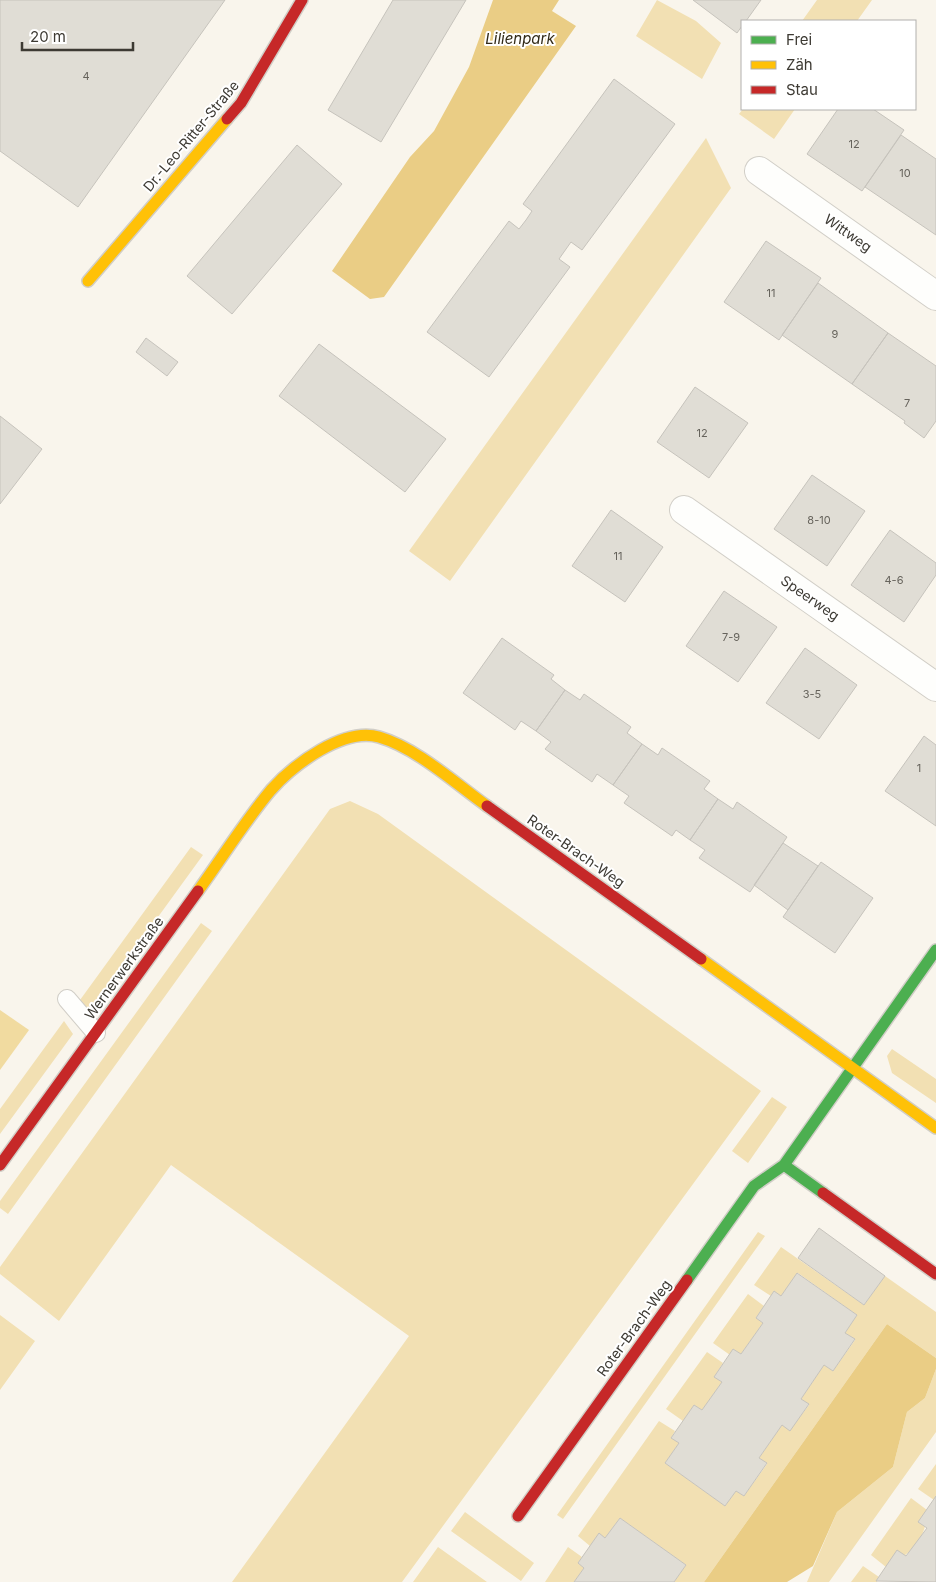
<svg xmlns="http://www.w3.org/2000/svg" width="936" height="1582" viewBox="0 0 936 1582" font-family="Inter,sans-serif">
<rect width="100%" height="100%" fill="#f9f5ec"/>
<path fill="#f2e0b3" d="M 657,0 L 696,21 L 721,43 L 702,79 L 636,36 Z
M 817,0 L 872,0 L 857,21 L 802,21 Z
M 743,109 L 795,109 L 774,139 L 739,114 Z
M 706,138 L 731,188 L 450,581 L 409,551 Z
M 350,801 L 378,814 L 761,1091 L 402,1582 L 232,1582 L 409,1336 L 171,1165 L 59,1321 L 0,1274 L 0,1267 L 330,809 Z
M 191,847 L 203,855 L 89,1012 L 80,1000 Z
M 201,923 L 212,931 L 8,1214 L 0,1208 L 0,1201 Z
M 64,1021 L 73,1034 L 0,1134 L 0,1109 Z
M 892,1049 L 936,1079 L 936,1103 L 892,1073 L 887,1056 Z
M 772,1097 L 787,1107 L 748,1163 L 732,1151 Z
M 758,1232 L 765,1236 L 563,1519 L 557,1515 Z
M 781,1247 L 864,1305 L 885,1276 L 936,1312 L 936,1358 L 887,1324 L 704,1582 L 674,1582 L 686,1565 L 620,1518 L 605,1538 L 599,1534 L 590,1546 L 578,1536 L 659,1421 L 675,1431 L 671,1438 L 679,1443 L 665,1463 L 725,1506 L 736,1491 L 744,1496 L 767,1464 L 759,1458 L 782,1425 L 790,1430 L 809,1405 L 801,1399 L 824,1365 L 833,1371 L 855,1340 L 845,1333 L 857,1315 L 798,1273 L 781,1296 L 771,1296 L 754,1285 Z
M 748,1294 L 764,1306 L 756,1318 L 763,1323 L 741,1354 L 733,1349 L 730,1355 L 713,1343 Z
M 0,1315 L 35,1341 L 0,1390 Z
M 707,1352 L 723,1363 L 714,1377 L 722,1382 L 702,1410 L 694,1405 L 683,1421 L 666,1409 Z
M 936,1369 L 936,1432 L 829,1582 L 807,1582 L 837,1512 L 893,1467 L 907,1412 L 925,1398 Z
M 936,1464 L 936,1496 L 934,1500 L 918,1489 Z
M 911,1498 L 927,1510 C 927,1539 911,1554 886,1567 L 871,1555 Z
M 465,1512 L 534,1563 L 521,1581 L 451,1531 Z
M 438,1547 L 487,1582 L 413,1582 Z
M 568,1547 L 582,1557 L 578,1563 L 584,1568 L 574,1582 L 545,1582 Z
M 863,1566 L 879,1577 L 877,1582 L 851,1582 Z"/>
<path fill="#f1dba0" d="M 0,1010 L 29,1030 L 0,1070 Z"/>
<path fill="#eacd85" d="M 493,0 L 559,0 L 552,11 L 576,26 L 384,297 L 370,299 L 332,271 L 410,157 L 434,131 L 469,67 Z
M 887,1324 L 936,1358 L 936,1369 L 925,1398 L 907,1412 L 893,1467 L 837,1512 L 813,1566 L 787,1582 L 704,1582 Z"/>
<path fill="#e0ddd5" stroke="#c6c3bc" d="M 0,0 L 225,0 L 78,207 L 0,151 Z
M 393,0 L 466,0 L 381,142 L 328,110 Z
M 693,0 L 761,0 L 746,21 L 742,21 L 742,26 L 737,33 Z
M 614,79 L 675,124 L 582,250 L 571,242 L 559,259 L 570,267 L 489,377 L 427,332 L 509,221 L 519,229 L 526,220 L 532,211 L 523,204 Z
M 838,109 L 873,109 L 904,130 L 862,191 L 807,154 Z
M 901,135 L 936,159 L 936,235 L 865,187 Z
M 297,145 L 342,184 L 232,314 L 187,276 Z
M 766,241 L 821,278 L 779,340 L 724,302 Z
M 818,283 L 888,333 L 852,384 L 782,335 Z
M 888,333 L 936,366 L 936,421 L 924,438 L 904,423 L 905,421 L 852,384 Z
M 146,338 L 178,362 L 167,376 L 136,352 Z
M 319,344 L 446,439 L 405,492 L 279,396 Z
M 695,387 L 748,423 L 709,478 L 657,442 Z
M 0,416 L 42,449 L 0,504 Z
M 812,475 L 865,511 L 827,566 L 774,529 Z
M 611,510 L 663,547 L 625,602 L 572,566 Z
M 890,530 L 936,563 L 936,575 L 904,622 L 851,585 Z
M 724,591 L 777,627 L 738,682 L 686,646 Z
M 502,638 L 554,675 L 551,679 L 565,690 L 536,731 L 521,721 L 515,730 L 463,693 Z
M 805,648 L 857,685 L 819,739 L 766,703 Z
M 565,690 L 580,700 L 584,694 L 631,727 L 627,733 L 642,744 L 613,785 L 597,774 L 592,782 L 545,749 L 551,742 L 536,731 Z
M 924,736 L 936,745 L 936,826 L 885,791 Z
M 642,744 L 658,755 L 662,748 L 710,781 L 704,789 L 718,799 L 690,840 L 676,830 L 672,836 L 624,803 L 629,796 L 613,785 Z
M 718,799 L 733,809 L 737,802 L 787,837 L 750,892 L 699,858 L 705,850 L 690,840 Z
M 783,843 L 818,866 L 788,910 L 754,885 Z
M 821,862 L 873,898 L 835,953 L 783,917 Z
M 819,1228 L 885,1276 L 864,1305 L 798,1258 Z
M 797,1273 L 857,1315 L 845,1333 L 855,1339 L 833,1371 L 824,1365 L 801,1399 L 809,1404 L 790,1431 L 782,1425 L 759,1458 L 767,1463 L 744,1496 L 736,1491 L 725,1506 L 665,1463 L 679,1443 L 671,1438 L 694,1405 L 702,1410 L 722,1382 L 714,1377 L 733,1349 L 741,1354 L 763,1323 L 756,1318 L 774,1291 L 781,1296 Z
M 936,1496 L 936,1582 L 876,1581 L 897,1550 L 906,1556 L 927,1528 L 918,1522 Z
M 620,1518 L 686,1565 L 674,1582 L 574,1582 L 584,1568 L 578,1563 L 599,1533 L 605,1538 Z"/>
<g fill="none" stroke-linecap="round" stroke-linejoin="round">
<g stroke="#d1cec7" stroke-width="20">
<path id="lane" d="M 67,999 L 96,1033"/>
</g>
<g stroke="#d1cec7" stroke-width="30">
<path id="street" d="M 759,171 L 936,296
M 684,510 L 936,687"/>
</g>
<g stroke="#d1cec7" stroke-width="14">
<path id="fast" d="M 823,1193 L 784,1165 L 936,950
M 687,1280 L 754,1186 L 784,1165"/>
</g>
<g stroke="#d1cec7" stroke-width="14">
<path id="slow" d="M 88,281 L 227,119
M 198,891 C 222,858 245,821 271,790 C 294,764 344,727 379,737 C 417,748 456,784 487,806
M 701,959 L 936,1128"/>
</g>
<g stroke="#d1cec7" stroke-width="14">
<path id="jam" d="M 227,119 L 241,103 L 302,0
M 487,806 L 701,959
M 0,1165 L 198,891
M 823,1193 L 936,1274
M 518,1516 L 687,1280"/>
</g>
<use href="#lane" stroke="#fefefc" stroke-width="18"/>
<use href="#street" stroke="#fefefc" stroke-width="28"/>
<use href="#fast" stroke="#4caf50" stroke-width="11"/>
<use href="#slow" stroke="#ffc107" stroke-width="11"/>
<use href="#jam" stroke="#c62828" stroke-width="11"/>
</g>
<g text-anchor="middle" stroke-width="4" stroke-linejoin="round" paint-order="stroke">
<g font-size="11" fill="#66635c">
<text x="86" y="80">4</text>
<text x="854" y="148">12</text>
<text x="905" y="177">10</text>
<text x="771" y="297">11</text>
<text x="835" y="338">9</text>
<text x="907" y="407">7</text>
<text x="702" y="437">12</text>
<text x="819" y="524">8-10</text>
<text x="618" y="560">11</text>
<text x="894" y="584">4-6</text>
<text x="731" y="641">7-9</text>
<text x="812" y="698">3-5</text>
<text x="919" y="772">1</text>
</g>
<g font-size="14" fill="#3d3a33" stroke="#fff">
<text transform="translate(191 136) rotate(-50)" y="5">Dr.-Leo-Ritter-Straße</text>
<text transform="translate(848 233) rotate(35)" y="5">Wittweg</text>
<text transform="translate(810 598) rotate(35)" y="5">Speerweg</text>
<text transform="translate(576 851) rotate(35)" y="5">Roter-Brach-Weg</text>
<text transform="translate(124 968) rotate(-54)" y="5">Wernerwerkstraße</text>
<text transform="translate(634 1328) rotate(-54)" y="5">Roter-Brach-Weg</text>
</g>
<g font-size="15" font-style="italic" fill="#312a18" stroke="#fff">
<text x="520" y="44">Lilienpark</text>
</g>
</g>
<rect x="741" y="20" width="175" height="90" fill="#ffffff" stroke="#b1b0ad"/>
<rect x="751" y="36" width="25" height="8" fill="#4caf50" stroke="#b1b0ad"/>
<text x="786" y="45" font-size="15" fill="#3d3a33">Frei</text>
<rect x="751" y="61" width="25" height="8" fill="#ffc107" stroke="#b1b0ad"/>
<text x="786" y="70" font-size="15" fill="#3d3a33">Zäh</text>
<rect x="751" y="86" width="25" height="8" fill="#c62828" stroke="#b1b0ad"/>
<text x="786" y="95" font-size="15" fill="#3d3a33">Stau</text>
<path d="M22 42v8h111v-8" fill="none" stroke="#3d3a33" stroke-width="2.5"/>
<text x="30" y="42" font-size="15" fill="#3d3a33" stroke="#ffffff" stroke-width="4" paint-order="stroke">20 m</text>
</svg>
